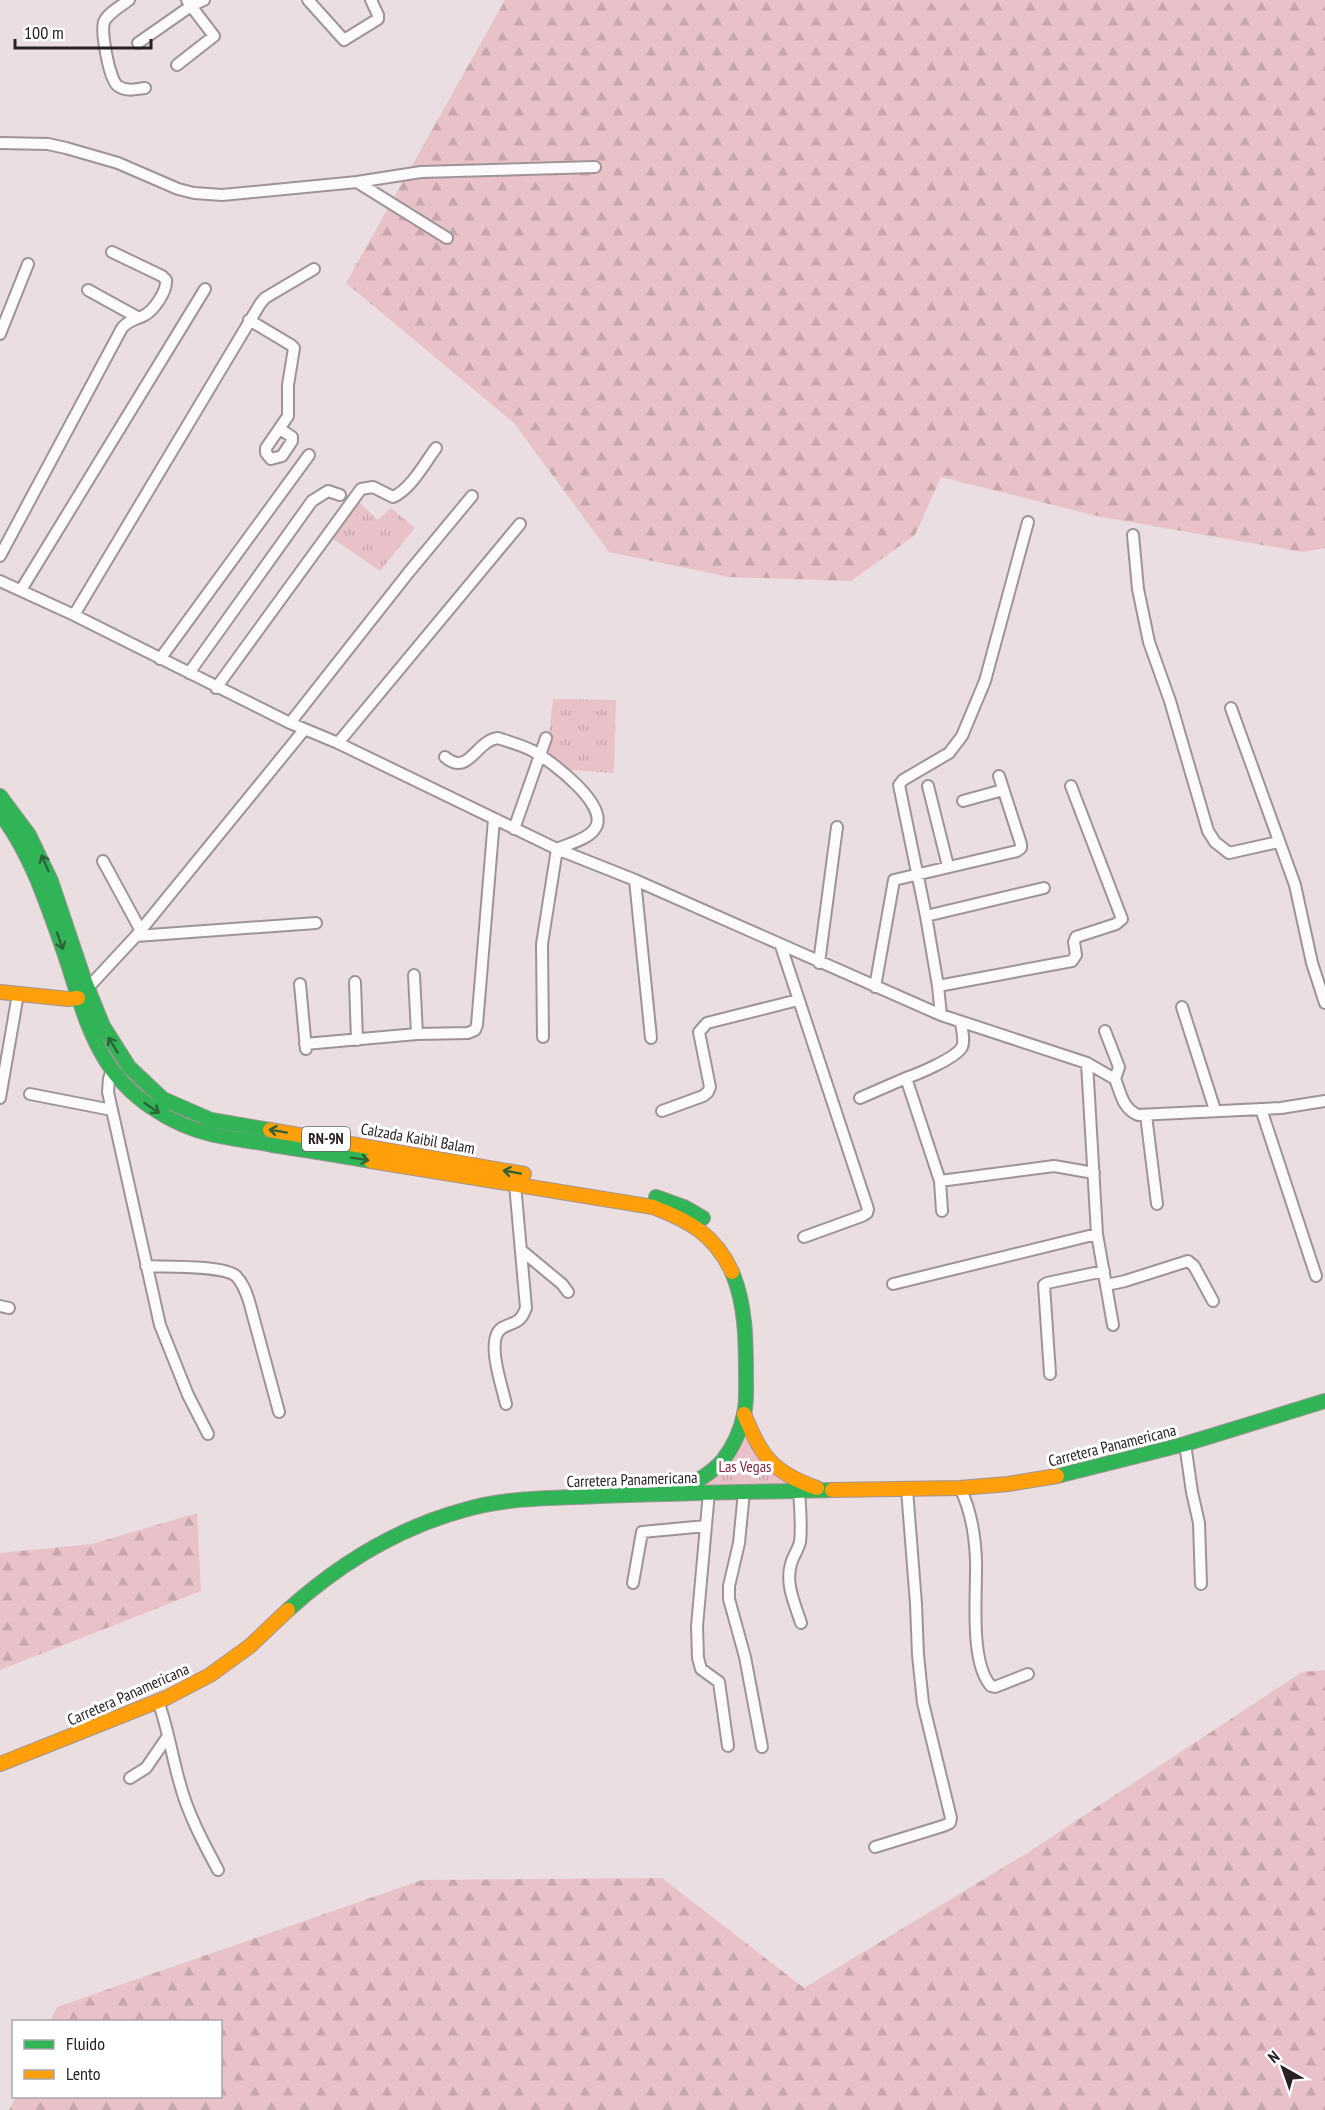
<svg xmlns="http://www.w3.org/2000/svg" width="1325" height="2110" viewBox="0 0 1325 2110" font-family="'PT Sans Narrow',sans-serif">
<defs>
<pattern id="grass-tufts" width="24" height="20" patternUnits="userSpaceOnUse" patternTransform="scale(1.5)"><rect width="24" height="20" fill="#e9c2c9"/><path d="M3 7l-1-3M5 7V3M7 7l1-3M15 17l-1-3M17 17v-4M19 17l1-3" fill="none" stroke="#c8a6ac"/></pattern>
<pattern id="forest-firs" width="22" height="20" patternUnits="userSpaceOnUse" patternTransform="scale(1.5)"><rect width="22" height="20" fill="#e9c2c9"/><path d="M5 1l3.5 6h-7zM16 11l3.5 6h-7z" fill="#c8a6ac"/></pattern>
</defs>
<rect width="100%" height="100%" fill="#ebdee0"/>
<path fill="url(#grass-tufts)" d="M 356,499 L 378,520 L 391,508 L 415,528 L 380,571 L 329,536 Z
M 553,699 L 616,700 L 614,773 L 545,768 Z
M 744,1418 L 796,1483 L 700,1488 Z"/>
<path fill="url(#forest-firs)" d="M 505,0 L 1325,0 L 1325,548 L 1303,552 L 1101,517 L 941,477 L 915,535 L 851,581 L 729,577 L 609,552 L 514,423 L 346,283 Z
M 197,1513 L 201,1591 L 0,1670 L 0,1553 L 92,1544 Z
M 1325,1670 L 1325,2110 L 9,2110 L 16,2097 L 220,2096 L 220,2022 L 50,2021 L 57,2007 L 422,1880 L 662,1878 L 804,1988 L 1027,1853 L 1302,1672 Z"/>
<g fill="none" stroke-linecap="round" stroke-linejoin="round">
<g stroke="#9e9496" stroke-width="14">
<path id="street" d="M 129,0 C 121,6 108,13 104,22 C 101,32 109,80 118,86 C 126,92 136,89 145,88
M 187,0 L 191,6 L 204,0
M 308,0 L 344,40 L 378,19 L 378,15 L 371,0
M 138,43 L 191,6 L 214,36 L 177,65
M 0,143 L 48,144 L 66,148 L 118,163 L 178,189 L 194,193 L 222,195 L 357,182 L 421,172 L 595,167
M 357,182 L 447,238
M 88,290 L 137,317
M 249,320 L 291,345 L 294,348 L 288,385 L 288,416 L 266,448 L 266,453 L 271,459 L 282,456 L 292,441 L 292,437 L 280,429
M 0,334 L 28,264
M 1133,535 L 1138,589 L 1149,642 L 1170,701 L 1208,831 L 1215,842 L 1229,853 L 1278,842
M 0,556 L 122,328 C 129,320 134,320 143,316 C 154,311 167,291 166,280 L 162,276 L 112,252
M 0,581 L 74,615 L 290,723 L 338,743 L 557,849 L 635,880 L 941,1015 L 1087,1063 L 1115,1079 C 1121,1093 1122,1108 1138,1115 L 1281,1108 L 1325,1101
M 21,590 L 205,289
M 74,615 L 260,304 L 265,298 L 314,269
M 160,659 L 309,455
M 189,673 L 312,501 L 328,491 L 340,495
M 216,688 L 361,489 L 373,487 L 393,497 C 411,489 424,464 436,448
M 1231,708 L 1295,885 L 1312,963 L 1325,1003
M 290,723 L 409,572 L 472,496
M 338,743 L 520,524
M 445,757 C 469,777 475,741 498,738 C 509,742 522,745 533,751 C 551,761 613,807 594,830 C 586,840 568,844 557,849 L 542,944 L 543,1037
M 928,786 L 948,866
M 963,801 L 1003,790
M 514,829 L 546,738
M 103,861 L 141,931
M 635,880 L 651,1038
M 926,916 L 1044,888
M 136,936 L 316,923
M 781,946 L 868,1209 L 867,1213 L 862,1216 L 804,1237
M 819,963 L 837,827
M 414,975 L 417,1034
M 355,982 L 357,1040
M 300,984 L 306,1049
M 938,986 L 1072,961 L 1076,955 L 1074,942 L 1076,937 L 1116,924 L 1122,919 L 1071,786
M 875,987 L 894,880 L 1017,851 L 1021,848 L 1021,844 L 999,776
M 84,992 L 136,936 L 304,730
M 1182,1007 L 1215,1110
M 941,1015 L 938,986 L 926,916 L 899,785 L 903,780 L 949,753 L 962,736 L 985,681 L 1028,522
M 1105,1031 L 1119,1067 L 1115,1079
M 305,1044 L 417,1034 L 468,1033 L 475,1030 L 477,1025 L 494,819
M 1087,1063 L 1097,1234 L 1113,1325
M 112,1069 L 109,1079 L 108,1092 L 160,1325 L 188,1395 L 208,1434
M 30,1094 L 112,1110
M 0,1098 L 18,994
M 860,1098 L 906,1078
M 1261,1109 L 1316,1276
M 662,1111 L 703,1096 L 708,1092 L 710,1087 L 699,1032 L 707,1023 L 798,1000
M 1146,1115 L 1157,1204
M 940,1181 L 1054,1166 L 1094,1173
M 942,1211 L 940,1181 L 906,1078 C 918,1074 956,1058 962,1047 C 965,1041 962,1030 961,1023
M 521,1250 L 562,1284 L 568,1292
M 146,1266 C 165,1267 223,1265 236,1276 C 243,1283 246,1292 249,1301 L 279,1412
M 893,1284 L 1097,1234
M 1107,1285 L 1125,1281 L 1188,1261 L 1194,1266 L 1213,1301
M 0,1306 L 9,1308
M 1050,1374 L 1044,1285 L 1047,1283 L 1104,1271
M 506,1404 C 502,1386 485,1339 502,1328 C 515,1321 520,1324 526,1308 L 515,1184
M 1185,1444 L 1192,1492 L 1199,1523 L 1201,1584
M 960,1488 C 971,1510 975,1535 976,1560 C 977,1592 969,1662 991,1686 L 995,1687 L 1028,1674
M 799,1490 C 800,1507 802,1526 800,1542 C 798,1550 793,1556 791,1564 C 785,1584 795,1604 801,1623
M 709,1492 L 697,1626 L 698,1658 L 701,1669 L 719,1682 L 728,1746
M 744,1492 L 739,1543 L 729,1586 L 729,1599 L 745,1657 L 762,1747
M 633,1583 L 642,1532 L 706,1526
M 158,1701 C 168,1728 172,1757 180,1784 C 188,1814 203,1842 218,1870
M 130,1778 L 146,1768 L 168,1736
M 875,1847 L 943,1826 L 950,1823 L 951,1818 L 923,1703 L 918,1655 L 916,1604 L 907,1489"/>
</g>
<g stroke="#9e9496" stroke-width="16">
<path id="fast" d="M 0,796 L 29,835 L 51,881 L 84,979 L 103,1026 L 129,1067 L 163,1099 L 211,1120 L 270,1130
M 0,813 C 31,854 46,901 63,949 C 76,986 84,1025 105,1059 C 128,1097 170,1125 214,1135 C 233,1139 253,1141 272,1145 C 305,1150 338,1155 371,1161
M 656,1197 L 684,1207 L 703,1218
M 1057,1476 L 1185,1444 L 1325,1401
M 674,1493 C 692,1484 710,1475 723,1460 C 733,1447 741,1429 744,1414 C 747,1402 746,1389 746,1377 C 746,1342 746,1305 732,1272
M 288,1610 C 339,1564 398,1528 464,1510 C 508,1497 555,1498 600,1496 C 677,1493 755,1492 832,1490"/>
</g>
<g stroke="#9e9496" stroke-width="16">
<path id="slow" d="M 0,992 L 68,999 L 78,998
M 270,1130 L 524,1174
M 371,1161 L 653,1207 C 690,1221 715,1235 732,1272
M 744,1414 C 762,1457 772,1472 817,1488
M 832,1490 L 960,1488 L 1008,1484 L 1057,1476
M 0,1764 L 166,1698 L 210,1675 L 250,1646 L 288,1610"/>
</g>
<use href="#street" stroke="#fcfafa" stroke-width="10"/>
<use href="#fast" stroke="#30b455" stroke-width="14"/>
<use href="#slow" stroke="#ff9f0a" stroke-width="14"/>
</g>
<defs><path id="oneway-shaft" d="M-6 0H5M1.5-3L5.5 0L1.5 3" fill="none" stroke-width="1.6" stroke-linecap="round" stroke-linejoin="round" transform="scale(1.5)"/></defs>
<g stroke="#2c6338">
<use href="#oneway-shaft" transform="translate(45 863) rotate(-114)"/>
<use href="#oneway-shaft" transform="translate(60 941) rotate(71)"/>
<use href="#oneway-shaft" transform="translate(113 1045) rotate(-121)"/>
<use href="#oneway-shaft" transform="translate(152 1108) rotate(34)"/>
<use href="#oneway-shaft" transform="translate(278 1131) rotate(-170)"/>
<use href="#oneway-shaft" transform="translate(360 1159) rotate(9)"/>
<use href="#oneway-shaft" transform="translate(512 1172) rotate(-170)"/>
</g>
<g text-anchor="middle" stroke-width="6" stroke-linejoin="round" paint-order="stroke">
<rect fill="#fff" stroke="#686364" stroke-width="1.5" x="302" y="1127" width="48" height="24" rx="4.5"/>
<g font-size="15" font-weight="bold" fill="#282021">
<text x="326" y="1144">RN-9N</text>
</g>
<g font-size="16" fill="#282021" stroke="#fff">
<text transform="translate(418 1138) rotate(10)" y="6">Calzada Kaibil Balam</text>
<text transform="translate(1112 1445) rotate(-14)" y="6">Carretera Panamericana</text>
<text transform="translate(632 1479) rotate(-2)" y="6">Carretera Panamericana</text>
<text transform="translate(128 1694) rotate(-24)" y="6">Carretera Panamericana</text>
</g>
<g font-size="16" fill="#822744" stroke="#fff">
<text x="745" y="1472">Las Vegas</text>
</g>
</g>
<rect x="12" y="2020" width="210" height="78" fill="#ffffff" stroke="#a9a6a6" stroke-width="1.5"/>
<rect x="24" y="2040" width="30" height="9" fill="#30b455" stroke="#a9a6a6" stroke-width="1.5"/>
<text x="66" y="2050" font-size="18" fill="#282021">Fluido</text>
<rect x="24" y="2070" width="30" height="9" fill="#ff9f0a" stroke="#a9a6a6" stroke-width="1.5"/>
<text x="66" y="2080" font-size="18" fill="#282021">Lento</text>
<g transform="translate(1283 2068) rotate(320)" stroke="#ffffff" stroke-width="4.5" paint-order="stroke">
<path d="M0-4.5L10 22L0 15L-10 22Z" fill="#282021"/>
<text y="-9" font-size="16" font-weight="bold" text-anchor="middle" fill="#282021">N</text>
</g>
<path d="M15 39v9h136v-9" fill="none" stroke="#282021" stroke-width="3"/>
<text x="24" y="39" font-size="18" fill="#282021" stroke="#ffffff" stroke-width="4.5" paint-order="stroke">100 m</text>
</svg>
